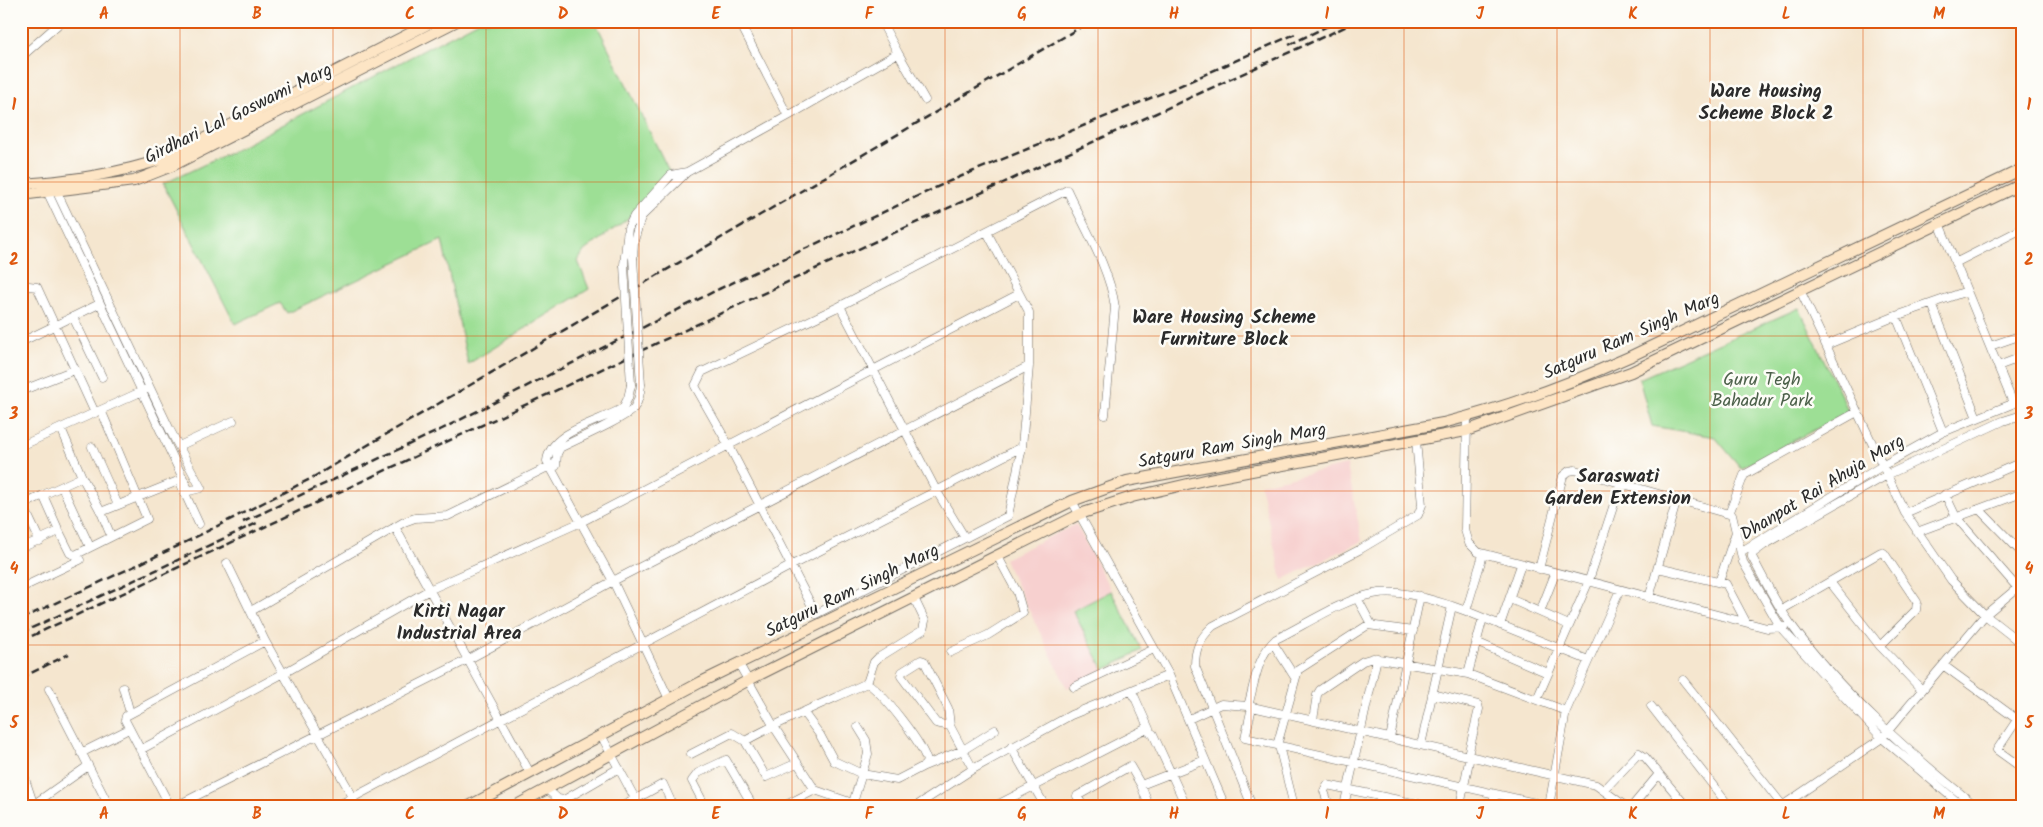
<svg xmlns="http://www.w3.org/2000/svg" width="2043" height="827" viewBox="0 0 2043 827" font-family="Kalam,sans-serif">
<rect width="100%" height="100%" fill="#fdfcf7"/>
<filter id="ink" filterUnits="userSpaceOnUse"><feTurbulence type="fractalNoise" baseFrequency=".02" numOctaves="2"/><feDisplacementMap in="SourceGraphic" scale="10" xChannelSelector="R" yChannelSelector="G"/><feConvolveMatrix kernelMatrix="1 2 1 2 8 2 1 2 1" color-interpolation-filters="sRGB"/></filter>
<filter id="wash" filterUnits="userSpaceOnUse"><feTurbulence type="fractalNoise" baseFrequency=".0096" numOctaves="4" result="noise"/><feDisplacementMap in="SourceGraphic" scale="20" xChannelSelector="R" yChannelSelector="G"/><feGaussianBlur stdDeviation="1.12" result="paint"/><feColorMatrix in="noise" values="0 0 0 0 0 0 0 0 0 0 0 0 0 0 0 0 0 1.4 0 .05"/><feComposite in="paint" operator="in"/></filter>
<g filter="url(#wash)">
<rect width="100%" height="100%" fill="#f5e6cf"/>
<path fill="#f7d0cf" d="M 1347,465 L 1362,541 L 1282,580 L 1260,484 Z
M 1076,524 L 1142,650 L 1067,688 L 1004,559 Z"/>
<path fill="#9ddf95" stroke="#648560" d="M 479,21 L 595,21 L 670,173 L 626,220 L 584,251 L 578,261 L 589,289 L 468,364 L 442,240 L 287,313 L 280,303 L 235,324 L 163,184 L 233,151 Z
M 1799,308 L 1849,412 L 1741,468 L 1715,437 L 1652,426 L 1639,379 Z
M 1111,591 L 1142,650 L 1104,670 L 1073,611 Z"/>
</g>
<g filter="url(#ink)">
<g fill="none" stroke-linecap="round" stroke-linejoin="round">
<g stroke="#726c64" stroke-width="9">
<path id="minor" d="M 881,21 L 898,53
M 957,21 L 957,22
M 21,57 L 62,21
M 788,116 L 898,53 L 925,100
M 45,187 L 189,491 L 201,488 L 170,430 L 54,186
M 1939,223 L 2013,403
M 987,232 L 1029,312 L 1029,366 L 1022,447 L 1008,516 L 816,614 L 728,444 L 695,386 L 702,372 L 840,306 L 1067,190 C 1084,227 1109,266 1115,307 L 1105,415
M 633,258 L 634,241 L 641,217 L 687,172
M 1955,263 L 2022,229
M 624,265 L 628,228 L 634,216 L 671,175 L 687,172 L 788,116 L 739,21
M 21,289 L 29,286 L 37,287 L 95,413
M 1800,290 L 1905,513 L 1951,580 L 1985,615 L 2022,644
M 1932,304 L 1977,418
M 840,306 L 936,490 L 965,538
M 1896,316 L 1943,432
M 73,317 L 102,377
M 21,342 L 95,306
M 1826,345 L 1896,316 L 1967,291
M 1990,346 L 2022,335
M 1998,366 L 2022,357
M 631,385 L 628,398 L 623,408 C 600,422 550,431 547,461 L 613,581 L 669,699
M 21,391 L 74,370
M 1467,417 L 1465,530 L 1469,543 L 1478,552 L 1767,628 L 1784,627
M 21,446 L 145,390
M 179,446 L 233,421
M 92,447 L 118,505
M 556,466 L 557,454 L 560,448 C 575,440 626,418 634,408 C 639,401 640,393 641,385
M 82,477 L 101,512
M 62,487 L 90,547
M 182,487 L 199,524
M 1945,494 L 1956,517 L 2022,593
M 1072,501 L 1169,675 L 1225,806
M 23,505 L 40,541
M 21,506 L 43,495
M 1979,509 L 2022,553
M 1905,513 L 2022,462
M 1729,514 L 1744,475 L 1857,412
M 395,527 L 530,773
M 59,531 L 43,495 L 82,477 L 61,428
M 1917,532 L 2022,493
M 111,536 L 101,512 L 183,479
M 21,548 L 59,531 L 70,553 L 75,555 L 147,519 L 101,410
M 1742,551 L 1882,466 L 1943,432 L 2022,400
M 1483,555 L 1466,611 L 1588,660
M 227,563 L 265,641
M 1658,568 L 1726,584 L 1746,622
M 1539,569 L 1563,476 L 1569,471 L 1575,470 L 1732,515 L 1743,562 L 1781,628 L 1882,738 L 1962,806
M 1719,582 L 1737,529
M 1830,582 L 1880,646 L 1922,690
M 21,588 L 80,560
M 1357,598 L 1371,624
M 1649,598 L 1677,499
M 1510,599 L 1569,625
M 1781,610 L 1881,552 L 1884,553 L 1917,602 L 1916,610 L 1880,646
M 251,611 L 404,522 L 415,518 L 448,516 L 556,463
M 1540,612 L 1555,574
M 1500,625 L 1521,565
M 1476,642 L 1548,673
M 1273,643 L 1294,676
M 951,652 L 988,635 L 1023,613 L 1017,592 L 997,555
M 739,664 L 773,725 L 815,790 L 861,806
M 1943,665 L 2022,723
M 1468,674 L 1483,618
M 1683,680 L 1783,806
M 867,683 L 874,662 L 878,658 L 923,630 L 925,621 L 914,598
M 1074,687 L 1154,649
M 123,688 L 130,713
M 49,689 L 109,806
M 1132,691 L 1149,729
M 1432,694 L 1478,705 L 1479,709 L 1468,755
M 1537,699 L 1588,583 L 1621,483
M 1248,706 C 1255,682 1257,656 1276,639 C 1303,626 1344,599 1373,594 C 1400,589 1426,598 1452,606
M 1651,706 L 1729,806
M 1252,707 L 1245,738 L 1549,806
M 1189,719 L 1221,704 L 1248,706 L 1596,785 L 1625,806
M 1313,720 L 1317,695 L 1320,690 L 1363,661 L 1373,658 L 1468,674 L 1566,711
M 2017,720 L 1997,750 L 2022,768
M 950,726 L 936,723 L 901,676 L 902,672 L 921,660 L 924,661 L 948,708 L 950,726 L 973,769
M 601,735 L 639,806
M 1390,738 L 1420,596
M 745,741 L 766,777 L 797,763
M 1421,745 L 1452,606 L 1466,611
M 1011,747 L 1045,806
M 140,750 L 284,673 L 431,589 L 581,522 L 1019,294
M 81,753 L 129,729
M 691,754 L 732,733 L 745,741 C 784,719 826,702 867,683 C 882,692 924,745 927,762 L 924,766 L 897,780 L 862,774 L 834,761 L 820,735 L 803,712
M 924,766 L 963,750 L 995,730
M 21,767 L 34,806
M 1141,785 L 1205,760
M 547,789 L 558,799 L 564,800 L 619,768
M 1605,789 L 1639,753 L 1645,757 L 1686,806
M 1634,804 L 1659,774
M 33,805 L 88,766
M 170,806 L 125,720 L 126,716 L 265,641 L 358,806
M 176,806 L 469,659 L 613,581 L 1029,366
M 337,806 L 792,565 L 1022,447
M 623,806 L 663,784 L 673,806
M 705,806 L 692,781 L 698,773 L 726,760 L 753,806
M 784,806 L 815,790
M 852,806 L 868,754 L 866,740 L 858,727
M 916,806 L 973,769 L 1071,715 L 1169,675
M 995,806 L 1145,729 L 1153,734 L 1186,806
M 1083,806 L 1077,796 L 1130,766 L 1141,785 L 1149,806
M 1252,806 L 1195,666 C 1195,648 1200,638 1213,626 L 1359,550 L 1418,515 L 1422,505 L 1416,441
M 1294,806 L 1278,742 L 1298,670 L 1368,625 L 1413,631
M 1329,806 L 1324,791 L 1327,785 L 1427,806
M 1344,806 L 1377,658
M 1460,806 L 1470,756
M 1492,806 L 1495,794
M 1549,806 L 1566,711 L 1620,590
M 1671,806 L 1678,797
M 1782,806 L 1882,738 L 1985,615 L 2022,584
M 1976,806 C 1909,753 1840,692 1790,623 C 1775,602 1764,579 1752,557 L 1752,554 L 1764,545 L 1887,475 L 2003,421 L 2022,415"/>
</g>
<g stroke="#726c64" stroke-width="12">
<path id="secondary" d="M 21,184 C 72,181 118,174 166,158 L 434,21
M 21,195 L 134,181 L 172,166 L 457,21
M 469,806 L 701,682 L 1072,501 L 1127,481 L 1443,423 C 1507,407 1569,384 1629,357 L 2022,169
M 515,806 L 747,681 L 1080,514 L 1132,497 L 1209,479 L 1466,431 L 1631,372 L 2022,184"/>
</g>
<use href="#minor" stroke="#fff" stroke-width="8"/>
<use href="#secondary" stroke="#fde5c5" stroke-width="10"/>
<path stroke="#2b2b2b" stroke-width="2.5" stroke-dasharray="8 4" stroke-linecap="butt" d="M 1289,45 L 1338,21
M 243,522 L 440,430 L 719,289 L 950,181 L 1177,87 L 1295,34
M 21,619 L 178,546 L 310,479 L 1091,21
M 21,633 L 257,523
M 21,641 L 841,257 L 1358,21
M 21,678 L 69,654"/>
<g stroke="#726c64" stroke-width="9" stroke-linecap="butt">
<path id="minor-bridge" d="M 633,258 L 641,385
M 624,265 L 631,385"/>
</g>
<use href="#minor-bridge" stroke="#fff" stroke-width="8"/>
</g>
</g>
<path fill="none" stroke="#df570e" stroke-width="1" stroke-opacity="0.55" d="M 180,21 L 180,806M 333,21 L 333,806M 486,21 L 486,806M 639,21 L 639,806M 792,21 L 792,806M 945,21 L 945,806M 1098,21 L 1098,806M 1251,21 L 1251,806M 1404,21 L 1404,806M 1557,21 L 1557,806M 1710,21 L 1710,806M 1863,21 L 1863,806M 21,182 L 2022,182M 21,336 L 2022,336M 21,491 L 2022,491M 21,645 L 2022,645"/>
<g text-anchor="middle" stroke-width="5" stroke-linejoin="round" paint-order="stroke">
<g font-size="18" fill="#2b2b2b" stroke="#fdfcf7">
<text transform="translate(238 113) rotate(-26)" y="6">Girdhari Lal Goswami Marg</text>
<text transform="translate(1631 335) rotate(-24)" y="6">Satguru Ram Singh Marg</text>
<text transform="translate(1232 445) rotate(-10)" y="6">Satguru Ram Singh Marg</text>
<text transform="translate(1822 487) rotate(-31)" y="6">Dhanpat Rai Ahuja Marg</text>
<text transform="translate(852 590) rotate(-26)" y="6">Satguru Ram Singh Marg</text>
</g>
<g font-size="18" fill="#4d614b" stroke="#fdfcf7">
<text x="1762" y="385">Guru Tegh<tspan x="1762" dy="21">Bahadur Park</tspan></text>
</g>
<g font-size="19" font-weight="bold" fill="#2b2b2b" stroke="#fdfcf7">
<text x="1766" y="97">Ware Housing<tspan x="1766" dy="22">Scheme Block 2</tspan></text>
<text x="1224" y="323">Ware Housing Scheme<tspan x="1224" dy="22">Furniture Block</tspan></text>
<text x="1618" y="482">Saraswati<tspan x="1618" dy="22">Garden Extension</tspan></text>
<text x="459" y="617">Kirti Nagar<tspan x="459" dy="22">Industrial Area</tspan></text>
</g>
</g>
<rect width="2043" height="827" fill="none" stroke="#fdfcf7" stroke-width="55"/>
<rect x="28" y="28" width="1988" height="772" fill="none" stroke="#df570e" stroke-width="2"/>
<g font-size="16" text-anchor="middle" font-weight="bold" fill="#df570e">
<text x="104" y="19">A</text>
<text x="257" y="19">B</text>
<text x="410" y="19">C</text>
<text x="563" y="19">D</text>
<text x="716" y="19">E</text>
<text x="869" y="19">F</text>
<text x="1022" y="19">G</text>
<text x="1174" y="19">H</text>
<text x="1327" y="19">I</text>
<text x="1480" y="19">J</text>
<text x="1633" y="19">K</text>
<text x="1786" y="19">L</text>
<text x="1939" y="19">M</text>
<text x="14" y="110">1</text>
<text x="2029" y="110">1</text>
<text x="14" y="265">2</text>
<text x="2029" y="265">2</text>
<text x="14" y="419">3</text>
<text x="2029" y="419">3</text>
<text x="14" y="574">4</text>
<text x="2029" y="574">4</text>
<text x="14" y="728">5</text>
<text x="2029" y="728">5</text>
<text x="104" y="819">A</text>
<text x="257" y="819">B</text>
<text x="410" y="819">C</text>
<text x="563" y="819">D</text>
<text x="716" y="819">E</text>
<text x="869" y="819">F</text>
<text x="1022" y="819">G</text>
<text x="1174" y="819">H</text>
<text x="1327" y="819">I</text>
<text x="1480" y="819">J</text>
<text x="1633" y="819">K</text>
<text x="1786" y="819">L</text>
<text x="1939" y="819">M</text>
</g>
</svg>
